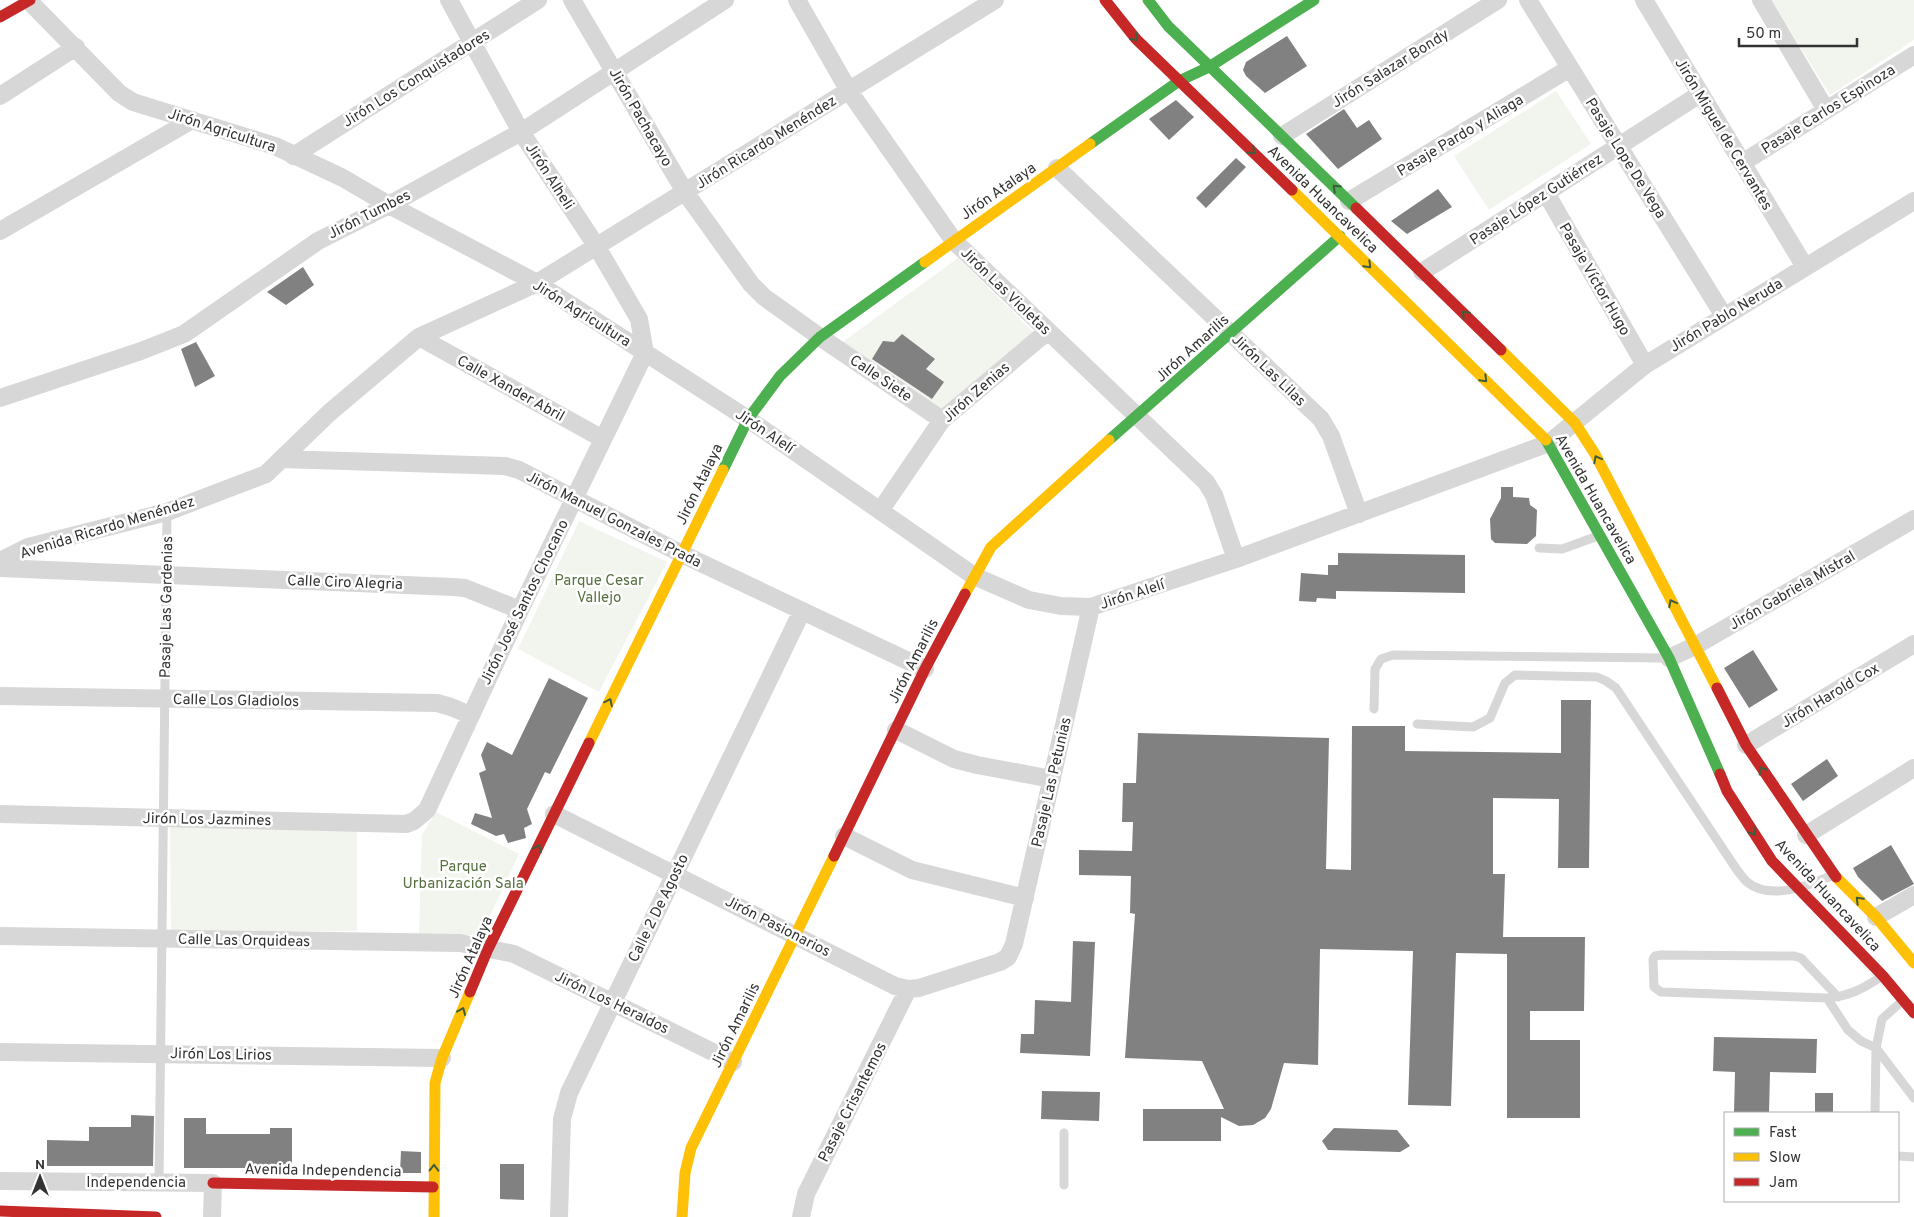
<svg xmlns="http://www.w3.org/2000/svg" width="1914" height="1217" viewBox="0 0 1914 1217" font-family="Overpass,sans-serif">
<rect width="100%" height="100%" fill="#fff"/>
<path fill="#f1f5ed" d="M 1771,0 L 1914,0 L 1914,40 L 1830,95 Z
M 1556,91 L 1591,144 L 1489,210 L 1454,156 Z
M 958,258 L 1036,335 L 941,410 L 840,344 Z
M 579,521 L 667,562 L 599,692 L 518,649 Z
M 436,812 L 519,854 L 481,935 L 419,935 L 422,835 Z
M 170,823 L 357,827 L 357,931 L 171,932 Z"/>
<path fill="#818181" d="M 1287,36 L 1307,66 L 1265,93 L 1246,76 L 1243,70 L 1246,62 Z
M 1176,100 L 1194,117 L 1169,140 L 1149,119 Z
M 1344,109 L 1357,128 L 1369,120 L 1382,139 L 1338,169 L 1306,134 Z
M 1236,158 L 1246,167 L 1206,208 L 1196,198 Z
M 1438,189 L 1452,207 L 1407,234 L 1391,221 Z
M 303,267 L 314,285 L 286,305 L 267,292 Z
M 902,334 L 935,359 L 926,369 L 944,382 L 932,399 L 872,359 L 883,341 L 894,342 Z
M 196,342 L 215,376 L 195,387 L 181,349 Z
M 1501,487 L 1513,487 L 1513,497 L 1529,498 L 1530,505 L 1537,510 L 1536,536 L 1527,544 L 1495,543 L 1491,539 L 1490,519 L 1501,498 Z
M 1338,553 L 1465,555 L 1465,593 L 1336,591 L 1336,599 L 1317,598 L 1316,602 L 1299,601 L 1301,573 L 1328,575 L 1328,565 L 1338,565 Z
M 1753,650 L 1778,690 L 1749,708 L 1724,668 Z
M 549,678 L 588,698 L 550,774 L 545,772 L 527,809 L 532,824 L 524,828 L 526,838 L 508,843 L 504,834 L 496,836 L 471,824 L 475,813 L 492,818 L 479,773 L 486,770 L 481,755 L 487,742 L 512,755 Z
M 1561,700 L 1591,700 L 1589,868 L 1558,868 L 1559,799 L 1493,798 L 1493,874 L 1505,874 L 1503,937 L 1585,937 L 1584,1011 L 1530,1011 L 1530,1040 L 1580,1040 L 1580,1118 L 1507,1118 L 1507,954 L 1456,953 L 1451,1106 L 1408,1105 L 1413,951 L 1320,949 L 1318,1065 L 1284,1063 L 1271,1109 L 1265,1118 L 1253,1125 L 1239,1126 L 1221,1117 L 1221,1141 L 1143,1141 L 1143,1109 L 1224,1109 L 1202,1061 L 1125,1058 L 1135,914 L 1130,913 L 1131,876 L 1079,875 L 1079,850 L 1132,851 L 1133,822 L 1122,822 L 1123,783 L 1136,783 L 1138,733 L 1329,738 L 1326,869 L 1351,870 L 1352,726 L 1405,726 L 1405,751 L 1561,753 Z
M 1827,759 L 1838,776 L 1803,801 L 1791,784 Z
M 1891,845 L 1914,884 L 1882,901 L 1858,877 L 1853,868 Z
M 1073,941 L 1095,942 L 1090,1056 L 1020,1053 L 1021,1034 L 1034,1034 L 1035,1000 L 1071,1002 Z
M 1714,1037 L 1817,1039 L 1816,1073 L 1770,1072 L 1769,1113 L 1734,1113 L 1735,1072 L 1713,1071 Z
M 1042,1091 L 1100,1092 L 1099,1121 L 1041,1119 Z
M 1815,1093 L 1833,1093 L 1833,1113 L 1815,1113 Z
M 131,1115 L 154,1116 L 153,1166 L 47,1166 L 47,1140 L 89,1141 L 89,1127 L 131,1127 Z
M 184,1118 L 206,1118 L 206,1134 L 270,1134 L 270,1128 L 292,1128 L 292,1171 L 270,1170 L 270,1168 L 184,1168 Z
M 1334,1128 L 1397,1130 L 1410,1146 L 1400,1152 L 1328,1150 L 1322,1141 Z
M 401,1151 L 421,1152 L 421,1173 L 400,1173 Z
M 500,1164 L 524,1164 L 524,1200 L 500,1199 Z"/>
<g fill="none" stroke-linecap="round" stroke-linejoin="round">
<path stroke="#d7d7d7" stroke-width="9" d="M 1539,548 L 1562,549 L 1598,536
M 1374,709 L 1375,669 L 1381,659 L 1393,655 L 1664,658
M 1417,724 L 1473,727 L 1490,718 L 1505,683 L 1515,675 L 1597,677 L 1606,681 L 1616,688 L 1737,870 C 1740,874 1743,878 1747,882 C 1770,901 1807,886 1831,876
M 1838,997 L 1801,958 L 1794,956 L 1661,955 L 1655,956 L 1653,959 L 1654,987 L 1661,992 L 1827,998 C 1850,996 1862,989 1881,977
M 1827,998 L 1848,1030 L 1861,1041 L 1876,1048 L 1914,1098
M 1875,1113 L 1876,1048 L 1882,1019 L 1901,1002
M 1898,1156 L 1914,1157
M 159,1182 L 167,512
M 1064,1185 L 1064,1133"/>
<path stroke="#d7d7d7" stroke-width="18" d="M 28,0 L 119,93 L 133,102 L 275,146 L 343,178 L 389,205 L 537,283 L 748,419 L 974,576 L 1029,600 L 1061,606 L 1091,607 L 1236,559 L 1549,443 L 1645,365 L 1914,201
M 449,0 L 521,132 L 597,247 L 639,319 L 645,353
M 572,0 L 685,192 L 751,284 L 764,297 L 820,337 L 942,420
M 797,0 L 849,91 L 954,241 L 1206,482 L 1214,495 L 1236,559
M 1528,0 L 1724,316
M 1644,0 L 1805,267
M 1761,0 L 1826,110
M 0,96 L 76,47
M 1282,136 L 1498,0
M 293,156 L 538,0
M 1742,163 L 1914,55
M 1057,168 L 1321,419 L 1331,436 L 1359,514
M 1546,193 L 1645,365
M 1349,201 L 1570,68
M 0,231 L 192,120
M 1422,272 L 1700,94
M 419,337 L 603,439
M 0,398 L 141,351 L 184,334 L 318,241 L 389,205 L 521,132 L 725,0
M 281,459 L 505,466 L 519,470 L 682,554 L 925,669
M 880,511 L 942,420 L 1048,331
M 0,561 L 28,547 L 167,512 L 266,474 L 329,413 L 419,337 L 537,283 L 995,0
M 0,568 L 453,587 L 465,588 L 520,610
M 1669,658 L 1695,646 L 1914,519
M 0,696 L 437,703 L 451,707 L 470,715
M 896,730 L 954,759 L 977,765 L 1052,779
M 1746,745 L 1914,644
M 0,814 L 406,824 L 414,821 L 427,810 L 520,610 L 645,353
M 554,814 L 895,986 L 908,989 L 919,988 L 1000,962 L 1008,957 L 1014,944 L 1091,607
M 1806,835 L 1914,768
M 844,836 L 912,870 L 1025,898
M 1876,917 L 1914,895
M 0,936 L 460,943 L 514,954 L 733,1062
M 0,1052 L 442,1058
M 0,1181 L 213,1183 L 212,1217
M 559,1217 L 562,1119 L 569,1093 L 802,611
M 801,1217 L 806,1194 L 908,989"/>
<path stroke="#4caf50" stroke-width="11" d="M 1148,0 L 1168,26 L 1356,208
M 1090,144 L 1179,81 L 1209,67 L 1314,0
M 1109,440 L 1340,236
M 1546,440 L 1669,658 L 1720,774
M 723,470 L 748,419 L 780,376 L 820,337 L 925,262"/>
<path stroke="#ffc107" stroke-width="11" d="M 1292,190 L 1546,440
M 925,262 L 1090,144
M 1501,350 L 1575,423 L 1595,454 L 1717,688
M 965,594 L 991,547 L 1109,440
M 589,743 L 723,470
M 1836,877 L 1876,917 L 1914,963
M 434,1217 L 435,1083 L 442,1058 L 470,992
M 682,1217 L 685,1173 L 691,1148 L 834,856"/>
<path stroke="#c62828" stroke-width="11" d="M 1105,0 L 1136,39 L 1292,190
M 0,17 L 30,0
M 1356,208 L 1501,350
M 1717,688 L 1746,745 L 1836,877
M 1720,774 L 1727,791 L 1772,861 L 1883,976 L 1914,1013
M 834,856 L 925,669 L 965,594
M 470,992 L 488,949 L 589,743
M 213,1183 L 433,1187
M 0,1211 L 156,1217"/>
</g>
<defs><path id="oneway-chevron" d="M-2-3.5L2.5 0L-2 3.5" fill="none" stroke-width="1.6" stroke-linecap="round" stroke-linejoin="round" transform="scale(1.25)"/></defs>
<g stroke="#3c5e3d">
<use href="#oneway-chevron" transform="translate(1135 38) rotate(48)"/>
<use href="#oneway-chevron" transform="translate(1252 151) rotate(44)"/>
<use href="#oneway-chevron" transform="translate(1336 188) rotate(-136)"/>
<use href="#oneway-chevron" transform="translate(1368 265) rotate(45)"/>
<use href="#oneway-chevron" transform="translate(1465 314) rotate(-135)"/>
<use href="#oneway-chevron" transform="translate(1484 379) rotate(45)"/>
<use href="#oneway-chevron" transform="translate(1597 459) rotate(-118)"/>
<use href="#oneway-chevron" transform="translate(1672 603) rotate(-118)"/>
<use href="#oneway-chevron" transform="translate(609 702) rotate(-64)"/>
<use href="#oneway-chevron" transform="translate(1762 770) rotate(-123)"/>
<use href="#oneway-chevron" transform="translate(1753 832) rotate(58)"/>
<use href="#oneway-chevron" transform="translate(538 848) rotate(-64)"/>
<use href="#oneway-chevron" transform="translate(1859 900) rotate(-135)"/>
<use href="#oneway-chevron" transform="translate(462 1011) rotate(-67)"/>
<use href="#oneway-chevron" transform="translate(434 1168) rotate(-89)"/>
</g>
<g text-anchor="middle" stroke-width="5" stroke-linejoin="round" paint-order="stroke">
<g font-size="15" fill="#333" stroke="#fff">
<text transform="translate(1390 68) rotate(-32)" y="5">Jirón Salazar Bondy</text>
<text transform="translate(416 78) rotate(-32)" y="5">Jirón Los Conquistadores</text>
<text transform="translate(1828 109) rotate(-32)" y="5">Pasaje Carlos Espinoza</text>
<text transform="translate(641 117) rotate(60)" y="5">Jirón Pachacayo</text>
<text transform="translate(222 130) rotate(18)" y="5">Jirón Agricultura</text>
<text transform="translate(1724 134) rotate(59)" y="5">Jirón Miguel de Cervantes</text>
<text transform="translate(1460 135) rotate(-31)" y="5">Pasaje Pardo y Aliaga</text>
<text transform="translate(766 142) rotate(-32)" y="5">Jirón Ricardo Menéndez</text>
<text transform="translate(1626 158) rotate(58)" y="5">Pasaje Lope De Vega</text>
<text transform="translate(550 176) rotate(57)" y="5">Jirón Alheli</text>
<text transform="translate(998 191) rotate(-35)" y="5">Jirón Atalaya</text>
<text transform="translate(1323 199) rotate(44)" y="5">Avenida Huancavelica</text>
<text transform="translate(1536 199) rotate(-33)" y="5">Pasaje López Gutiérrez</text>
<text transform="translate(369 214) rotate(-27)" y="5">Jirón Tumbes</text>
<text transform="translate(1595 279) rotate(60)" y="5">Pasaje Víctor Hugo</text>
<text transform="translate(1006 291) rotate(44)" y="5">Jirón Las Violetas</text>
<text transform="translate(582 313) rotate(32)" y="5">Jirón Agricultura</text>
<text transform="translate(1726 315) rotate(-31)" y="5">Jirón Pablo Neruda</text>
<text transform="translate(1192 348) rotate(-42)" y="5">Jirón Amarilis</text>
<text transform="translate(1269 370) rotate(44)" y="5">Jirón Las Lilas</text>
<text transform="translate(881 378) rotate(34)" y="5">Calle Siete</text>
<text transform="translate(511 388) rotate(29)" y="5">Calle Xander Abril</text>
<text transform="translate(976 392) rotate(-41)" y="5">Jirón Zenias</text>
<text transform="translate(765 431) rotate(34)" y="5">Jirón Alelí</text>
<text transform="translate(699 484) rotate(-64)" y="5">Jirón Atalaya</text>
<text transform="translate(1596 499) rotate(60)" y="5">Avenida Huancavelica</text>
<text transform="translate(614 519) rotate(27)" y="5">Jirón Manuel Gonzales Prada</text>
<text transform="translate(107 527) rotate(-17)" y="5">Avenida Ricardo Menéndez</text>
<text transform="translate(345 582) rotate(2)" y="5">Calle Ciro Alegria</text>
<text transform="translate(1792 590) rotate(-30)" y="5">Jirón Gabriela Mistral</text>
<text transform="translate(1132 594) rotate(-18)" y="5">Jirón Alelí</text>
<text transform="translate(524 602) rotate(-64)" y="5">Jirón José Santos Chocano</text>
<text transform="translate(166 607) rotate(-89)" y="5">Pasaje Las Gardenias</text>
<text transform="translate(913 661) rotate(-63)" y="5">Jirón Amarilis</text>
<text transform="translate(1830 695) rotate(-31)" y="5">Jirón Harold Cox</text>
<text transform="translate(236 700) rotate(1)" y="5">Calle Los Gladiolos</text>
<text transform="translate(1051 782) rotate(-77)" y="5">Pasaje Las Petunias</text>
<text transform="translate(207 819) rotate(1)" y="5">Jirón Los Jazmines</text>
<text transform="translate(1828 895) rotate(47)" y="5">Avenida Huancavelica</text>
<text transform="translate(658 908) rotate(-64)" y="5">Calle 2 De Agosto</text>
<text transform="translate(778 926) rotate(27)" y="5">Jirón Pasionarios</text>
<text transform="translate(244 940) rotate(1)" y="5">Calle Las Orquideas</text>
<text transform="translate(470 957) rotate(-66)" y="5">Jirón Atalaya</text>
<text transform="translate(612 1002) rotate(26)" y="5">Jirón Los Heraldos</text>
<text transform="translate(735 1025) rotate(-64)" y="5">Jirón Amarilis</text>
<text transform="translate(221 1054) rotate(1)" y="5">Jirón Los Lirios</text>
<text transform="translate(852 1102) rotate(-63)" y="5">Pasaje Crisantemos</text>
<text transform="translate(323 1170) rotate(1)" y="5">Avenida Independencia</text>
<text x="136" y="1187">Independencia</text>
</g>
<g font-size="15" fill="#56703f" stroke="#fff">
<text x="599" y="585">Parque Cesar<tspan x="599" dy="17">Vallejo</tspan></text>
<text x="463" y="871">Parque<tspan x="463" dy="17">Urbanización Sala</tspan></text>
</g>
</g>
<rect x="1724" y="1112" width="175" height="90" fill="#ffffff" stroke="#adadad"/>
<rect x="1734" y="1128" width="25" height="8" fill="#4caf50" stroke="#adadad"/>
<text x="1769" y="1137" font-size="15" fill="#333333">Fast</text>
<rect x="1734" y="1153" width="25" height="8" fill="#ffc107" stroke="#adadad"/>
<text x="1769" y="1162" font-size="15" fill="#333333">Slow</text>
<rect x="1734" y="1178" width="25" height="8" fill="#c62828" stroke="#adadad"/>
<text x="1769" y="1187" font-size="15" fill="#333333">Jam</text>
<g transform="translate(40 1177)" stroke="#ffffff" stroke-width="4" paint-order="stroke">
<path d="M0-4L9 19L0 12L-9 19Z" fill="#333333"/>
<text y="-8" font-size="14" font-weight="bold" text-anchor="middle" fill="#333333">N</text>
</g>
<path d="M1739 38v8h118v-8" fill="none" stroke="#333333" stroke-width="2.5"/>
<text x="1746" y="38" font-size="15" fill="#333333" stroke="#ffffff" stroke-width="4" paint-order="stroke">50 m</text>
</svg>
